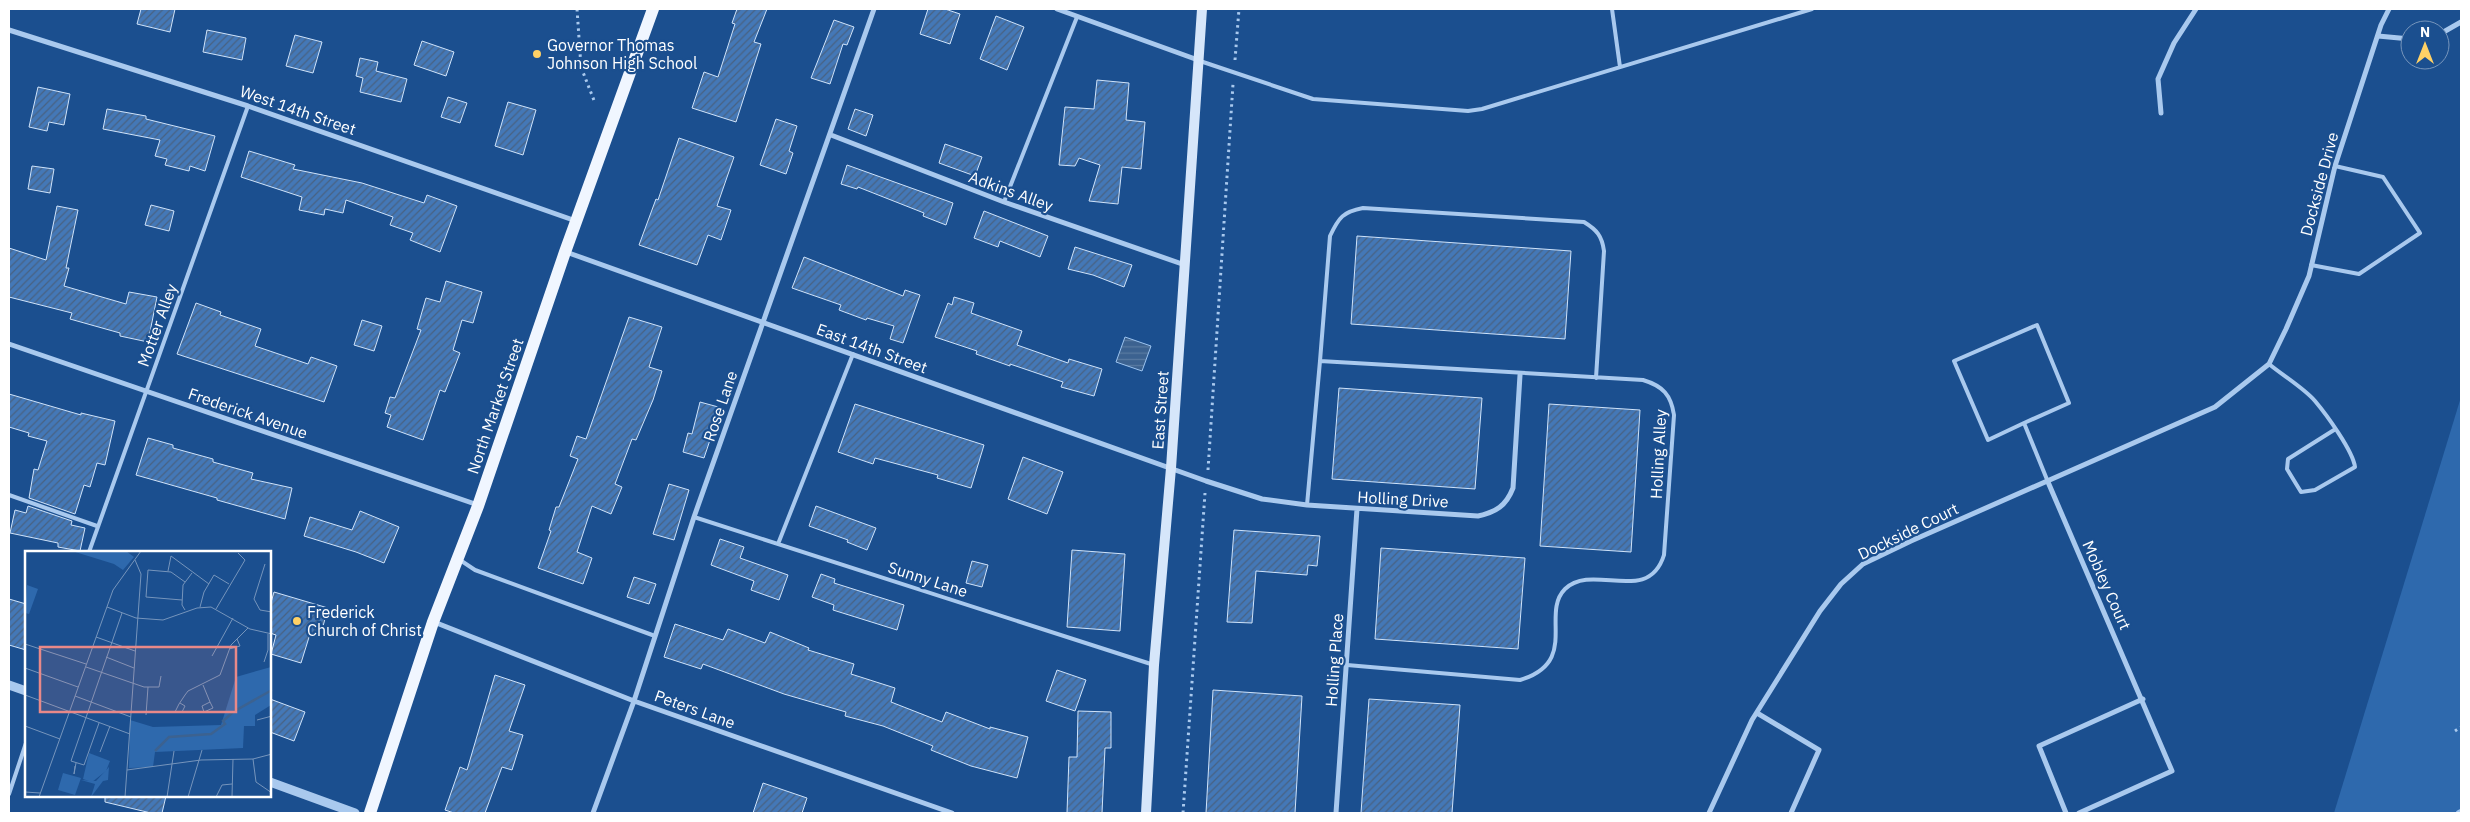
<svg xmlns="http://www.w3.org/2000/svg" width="2470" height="822" viewBox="0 0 2470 822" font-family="'IBM Plex Sans',sans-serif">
<defs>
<pattern id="water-rules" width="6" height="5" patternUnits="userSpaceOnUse" patternTransform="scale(1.25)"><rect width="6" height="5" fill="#3c6290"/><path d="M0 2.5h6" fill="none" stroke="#597aa1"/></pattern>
<pattern id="building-hatch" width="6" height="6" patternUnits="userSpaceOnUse" patternTransform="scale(1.25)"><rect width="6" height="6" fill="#4478b7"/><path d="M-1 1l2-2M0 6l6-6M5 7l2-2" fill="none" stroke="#486282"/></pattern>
</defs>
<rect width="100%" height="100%" fill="#1b4f8f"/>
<path fill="#2e69ad" d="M 2461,397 L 2461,813 L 2334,813 Z"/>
<path fill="url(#water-rules)" stroke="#9cc4f0" d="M 1125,337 L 1151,346 L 1142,371 L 1116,362 Z"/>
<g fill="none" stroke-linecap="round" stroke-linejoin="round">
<path stroke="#9cc4f0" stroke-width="6" d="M 2459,813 L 2461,812"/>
</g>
<path fill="url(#building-hatch)" stroke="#cfe3fa" d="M 141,9 L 175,9 L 170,32 L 137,24 Z
M 737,9 L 767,9 L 754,42 L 761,44 L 736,122 L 692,108 L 704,72 L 718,77 L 735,24 L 732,23 Z
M 928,9 L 945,9 L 960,14 L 950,44 L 920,34 Z
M 996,16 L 1024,27 L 1007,70 L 980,59 Z
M 834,20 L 854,27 L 847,45 L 843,44 L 830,84 L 811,78 Z
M 207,30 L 246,38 L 242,60 L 203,52 Z
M 295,35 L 322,42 L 313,73 L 286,66 Z
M 422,41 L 454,52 L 446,76 L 414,65 Z
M 360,58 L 378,62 L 376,71 L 407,79 L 401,102 L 360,92 L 363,78 L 356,76 Z
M 1097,80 L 1129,83 L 1126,120 L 1145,122 L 1141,169 L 1122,167 L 1118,204 L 1089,201 L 1100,165 L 1079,158 L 1075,166 L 1059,165 L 1065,107 L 1094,109 Z
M 38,87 L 70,94 L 64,125 L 49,122 L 47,131 L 29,127 Z
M 448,97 L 467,103 L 460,123 L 441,117 Z
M 508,102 L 536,110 L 523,155 L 495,146 Z
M 107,109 L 146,116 L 146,119 L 215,136 L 205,171 L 190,166 L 189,171 L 165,165 L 167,159 L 155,156 L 160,140 L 103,129 Z
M 855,109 L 873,115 L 866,136 L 848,129 Z
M 776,119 L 797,126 L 789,151 L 793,153 L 786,174 L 760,165 Z
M 679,138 L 734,157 L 717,206 L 731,210 L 721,240 L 708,235 L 697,265 L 639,245 L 656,199 L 658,200 Z
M 945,144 L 982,157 L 975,176 L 939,163 Z
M 249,151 L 295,165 L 293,169 L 362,183 L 424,203 L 427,195 L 457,206 L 440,252 L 410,240 L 413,233 L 390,225 L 393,217 L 346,200 L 343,213 L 325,209 L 324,215 L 299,210 L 302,197 L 241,177 Z
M 847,165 L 953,203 L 946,225 L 923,216 L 924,213 L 858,187 L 857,189 L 841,184 Z
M 32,166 L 54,169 L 50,193 L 28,189 Z
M 151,205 L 174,211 L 169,231 L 145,225 Z
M 57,206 L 78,210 L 66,268 L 69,268 L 64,286 L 126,304 L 129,292 L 157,297 L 148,342 L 120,336 L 120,333 L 70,319 L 72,313 L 9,297 L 9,248 L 46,260 Z
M 984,211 L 1048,236 L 1040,257 L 1000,241 L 998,247 L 974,238 Z
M 1357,236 L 1571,251 L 1565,339 L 1351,324 Z
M 1075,247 L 1132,265 L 1124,287 L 1093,275 L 1068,269 Z
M 804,257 L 903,296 L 905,290 L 920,295 L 903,343 L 890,339 L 894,326 L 867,318 L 866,320 L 839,310 L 841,305 L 792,288 Z
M 446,281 L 482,292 L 473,323 L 462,320 L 453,350 L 460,353 L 445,392 L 440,390 L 423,440 L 387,427 L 391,415 L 385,413 L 390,397 L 395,398 L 421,330 L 417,329 L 426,298 L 440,302 Z
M 954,297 L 974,303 L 971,313 L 1022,331 L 1017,345 L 1068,363 L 1069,359 L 1102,369 L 1094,396 L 1061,387 L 1063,382 L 1010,364 L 1010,366 L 976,354 L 977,351 L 935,337 L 948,303 L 952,305 Z
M 196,303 L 221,312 L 220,315 L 261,329 L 255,346 L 308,364 L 311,357 L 337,366 L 324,402 L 177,354 Z
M 629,317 L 662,327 L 649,367 L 662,371 L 653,400 L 636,440 L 632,439 L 615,484 L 622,487 L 611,514 L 592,506 L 577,552 L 592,558 L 583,584 L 538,568 L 551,531 L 549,530 L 556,507 L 559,507 L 578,459 L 570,456 L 577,436 L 586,439 Z
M 362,320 L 382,326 L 374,351 L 354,345 Z
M 1339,388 L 1482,398 L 1475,489 L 1332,479 Z
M 9,394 L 81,415 L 81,413 L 115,421 L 105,465 L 97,463 L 90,487 L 84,485 L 75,514 L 29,498 L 34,469 L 38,470 L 47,441 L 28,436 L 29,433 L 9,427 Z
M 700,402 L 722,408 L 717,428 L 714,428 L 704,458 L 683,452 L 688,433 L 692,434 Z
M 855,404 L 984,445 L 971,488 L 937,478 L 938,475 L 875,458 L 873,464 L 838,452 Z
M 1549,404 L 1640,410 L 1631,552 L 1540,546 Z
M 148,438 L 173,445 L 173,448 L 213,459 L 213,462 L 253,473 L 251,479 L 292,488 L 285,519 L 217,500 L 217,498 L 136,475 Z
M 1023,457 L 1063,472 L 1047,514 L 1008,499 Z
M 669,484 L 689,490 L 674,540 L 653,534 Z
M 28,506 L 72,521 L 71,525 L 85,528 L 80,551 L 58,547 L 58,543 L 10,533 L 15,510 L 26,513 Z
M 816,506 L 876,528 L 867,550 L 847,542 L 848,540 L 809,526 Z
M 360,511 L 399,527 L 384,563 L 356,552 L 304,536 L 310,517 L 352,530 Z
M 1234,530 L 1320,536 L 1317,566 L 1308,565 L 1307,575 L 1256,571 L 1252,623 L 1227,622 Z
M 720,539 L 744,547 L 740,558 L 788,575 L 779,600 L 751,590 L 754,581 L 711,565 Z
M 1381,548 L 1525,558 L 1518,649 L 1375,639 Z
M 1072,550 L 1125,554 L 1120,631 L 1067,627 Z
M 972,561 L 988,565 L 982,587 L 966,583 Z
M 821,574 L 835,579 L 834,583 L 904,605 L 897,630 L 833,610 L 834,605 L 812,597 Z
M 634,577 L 656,584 L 649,604 L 627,597 Z
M 274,592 L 328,608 L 320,637 L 310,634 L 301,663 L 271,654 L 276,635 L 270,633 L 270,606 Z
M 9,599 L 26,604 L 26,650 L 9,645 Z
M 675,624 L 723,640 L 728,629 L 765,643 L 770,632 L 809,648 L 808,650 L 854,664 L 851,674 L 895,688 L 891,702 L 942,722 L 946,712 L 990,729 L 990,727 L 1028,737 L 1017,778 L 971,766 L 931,750 L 933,746 L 883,726 L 845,716 L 846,712 L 784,694 L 703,664 L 701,669 L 664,657 Z
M 1057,670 L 1086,680 L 1075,711 L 1046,701 Z
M 495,675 L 525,685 L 509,731 L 523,735 L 512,770 L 502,767 L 485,813 L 454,813 L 445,810 L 460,767 L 467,770 Z
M 1213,690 L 1302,696 L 1295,813 L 1206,813 Z
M 270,699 L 305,712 L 294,741 L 270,732 Z
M 1369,699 L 1460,705 L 1452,813 L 1361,813 Z
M 1078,711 L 1111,712 L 1111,748 L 1105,748 L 1102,813 L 1067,813 L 1069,757 L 1077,757 Z
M 763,783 L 807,798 L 802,813 L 753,813 Z
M 105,796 L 166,796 L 162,813 L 151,813 L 105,802 Z"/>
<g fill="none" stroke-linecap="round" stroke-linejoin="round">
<path stroke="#a9c9ee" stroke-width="3" stroke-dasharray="2.5 4" stroke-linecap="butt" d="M 577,9 L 581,67 L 595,103
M 1235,60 L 1239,9
M 1208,470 L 1233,84
M 2455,731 L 2461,727
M 1183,813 L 1205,493"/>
<path stroke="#a9c9ee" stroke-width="4" d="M 1612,9 L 1620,67
M 1200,61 L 1313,99 L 1468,111 L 1482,109 L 1812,9
M 1004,202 L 1077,17
M 2311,265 L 2359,274 L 2420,233 L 2383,177 L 2335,166
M 1320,361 L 1330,236 C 1339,217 1343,212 1363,208 L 1584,222 C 1597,230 1602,236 1604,251 L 1596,378
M 2269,364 C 2282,375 2304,388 2315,401 C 2326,414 2353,451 2355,467 L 2315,490 L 2301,492 L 2287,469 L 2288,459 L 2334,430
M 2024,423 L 2069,403 L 2037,325 L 1954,361 L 1988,440 L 2024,423 L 2048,482
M 9,495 L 97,526
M 1307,505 L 1320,361 L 1643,380 C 1663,386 1671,395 1674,415 L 1664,555 C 1648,606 1593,562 1565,589 C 1540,614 1580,662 1520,680 L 1347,665
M 694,517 L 1154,665
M 778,544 L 853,354
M 89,552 L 248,106
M 460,560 L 475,570 L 655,636
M 9,794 L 26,743"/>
<path stroke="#a9c9ee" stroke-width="5" d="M 1057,9 L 1198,60
M 9,30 L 248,106 L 576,221
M 2440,34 L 2461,22
M 2378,36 L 2410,39
M 2161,113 L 2158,79 L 2174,43 L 2196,9
M 831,135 L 1004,202 L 1185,265
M 566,252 L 1206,481 L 1262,499 L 1307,505 L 1478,516 C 1496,512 1506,506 1513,488 L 1520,375
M 9,344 L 478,505
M 2048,482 L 2172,771 L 2079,813
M 434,622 L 634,701 L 952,813
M 1757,713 L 1819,750 L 1791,813
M 593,813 L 634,701 L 694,517 L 874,9
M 1336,813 L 1357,509
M 1709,813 L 1752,720 L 1820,611 L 1841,584 L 1863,564 L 1911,541 L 2215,407 L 2269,364 L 2286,329 L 2309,276 L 2335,166 L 2381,25 L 2389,9
M 2066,813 L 2039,746 L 2143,699"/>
<path stroke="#a9c9ee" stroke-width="9" d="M 9,685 L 26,691
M 270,782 L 355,813"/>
<path stroke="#d6e6fa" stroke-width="10" d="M 1146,813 L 1154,665 L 1171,468 L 1202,9"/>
<path stroke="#f0f6ff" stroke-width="12" d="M 370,813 L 433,622 L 478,506 L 565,252 L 653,9"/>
</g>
<g fill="#ffd166" stroke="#1b4f8f" stroke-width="2">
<circle cx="537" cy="54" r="5"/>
<circle cx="297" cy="621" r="5"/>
</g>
<g text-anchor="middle" stroke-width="4.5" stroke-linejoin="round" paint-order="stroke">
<g font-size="16" fill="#fff" stroke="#1b4f8f" text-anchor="start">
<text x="547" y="51">Governor Thomas<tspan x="547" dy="18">Johnson High School</tspan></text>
<text x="307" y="618">Frederick<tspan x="307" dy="18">Church of Christ</tspan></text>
</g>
<g font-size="16" fill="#fff" stroke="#1b4f8f">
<text transform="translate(298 110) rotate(19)" y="6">West 14th Street</text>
<text transform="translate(2319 184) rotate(-75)" y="6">Dockside Drive</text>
<text transform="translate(1011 191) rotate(20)" y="6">Adkins Alley</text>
<text transform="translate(157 325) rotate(-70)" y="6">Motter Alley</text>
<text transform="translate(872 348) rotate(20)" y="6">East 14th Street</text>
<text transform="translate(495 406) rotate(-71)" y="6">North Market Street</text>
<text transform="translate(720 406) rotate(-71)" y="6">Rose Lane</text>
<text transform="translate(1160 410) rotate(-86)" y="6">East Street</text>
<text transform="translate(248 413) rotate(19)" y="6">Frederick Avenue</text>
<text transform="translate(1658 454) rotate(-87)" y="6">Holling Alley</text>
<text transform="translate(1403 499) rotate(3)" y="6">Holling Drive</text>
<text transform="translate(1908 531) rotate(-26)" y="6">Dockside Court</text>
<text transform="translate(928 579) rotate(18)" y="6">Sunny Lane</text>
<text transform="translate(2107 585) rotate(66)" y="6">Mobley Court</text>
<text transform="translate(1334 660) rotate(-86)" y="6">Holling Place</text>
<text transform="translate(695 709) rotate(20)" y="6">Peters Lane</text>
</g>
</g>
<g transform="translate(25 551)">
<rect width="246" height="246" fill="#1b4f8f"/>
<path d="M 84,216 L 83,229 L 78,230 L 66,246 L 70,233 L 56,229 L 71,230 Z" fill="#2e69ad"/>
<path d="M 47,0 L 101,0 L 109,6 L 98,19 L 89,13 ZM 2,34 L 13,38 L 4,63 L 0,62 ZM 246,116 L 246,154 L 230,164 L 230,175 L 219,175 L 218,197 L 130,201 L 128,216 L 104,217 L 105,169 L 128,176 L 196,174 L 211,126 ZM 64,202 L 85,210 L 81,220 L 67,231 L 58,228 ZM 38,222 L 56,227 L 50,244 L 33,239 Z" fill="#2e69ad"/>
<path fill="none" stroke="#3c6290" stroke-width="2.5" d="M 130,200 L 144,186 L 186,183 L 200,173 L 198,170 L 208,161 L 247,139"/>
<path fill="none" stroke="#7695bc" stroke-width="1" d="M 240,13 L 229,48 L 235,59 L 247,61M 143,20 L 146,5 L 184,33M 157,49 L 121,46 L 123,19 L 146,21 L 160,31M 82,56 L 111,67 L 138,69 L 172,57 L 186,56 L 225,78 L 247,83M 175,56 L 179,41 L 189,24 L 204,33M 191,58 L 220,9 L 213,2M 160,59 L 157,54 L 158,34 L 167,22M 71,86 L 110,100M 0,93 L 61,113M 204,98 L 215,95 L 212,88M 187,105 L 208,67M 81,106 L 109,117M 239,111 L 243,99 L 243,83M 61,116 L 119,136 L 134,136 L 136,125M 0,117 L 53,136M 178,134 L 185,151 L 188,157 L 179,161 L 177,155 L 185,151M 0,144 L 105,183M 50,145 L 106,166M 155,152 L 160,155 L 157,161 L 150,161 L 154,153 L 160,144 L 163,140 L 195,124 L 206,94 L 223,77M 121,164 L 123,136M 232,169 L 247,165M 74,172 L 59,214 L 46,210 L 97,62M 0,175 L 35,188M 75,201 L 85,175M 228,208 L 231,231 L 247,242M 50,215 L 49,223 L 51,212M 102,219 L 176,209 L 228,208 L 247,203M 0,241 L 15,242M 14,246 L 88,39 L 116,0M 100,246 L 116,23 L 110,9M 142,246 L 149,200M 163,246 L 177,199M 191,246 L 197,234 L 207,233M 207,246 L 208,208"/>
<path fill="#e88989" fill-opacity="0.15" stroke="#e88989" stroke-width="2.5" d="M 15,96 L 211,96 L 211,161 L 15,161 Z"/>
<rect width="246" height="246" fill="none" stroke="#fff" stroke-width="2.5"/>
</g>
<rect width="2470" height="822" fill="none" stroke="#ffffff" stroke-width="20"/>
<g transform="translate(2425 45)"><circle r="24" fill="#1b4f8f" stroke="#7695bc"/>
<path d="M0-4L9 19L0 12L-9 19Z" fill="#ffd166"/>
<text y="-8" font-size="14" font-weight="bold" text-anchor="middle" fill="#ffffff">N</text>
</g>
</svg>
